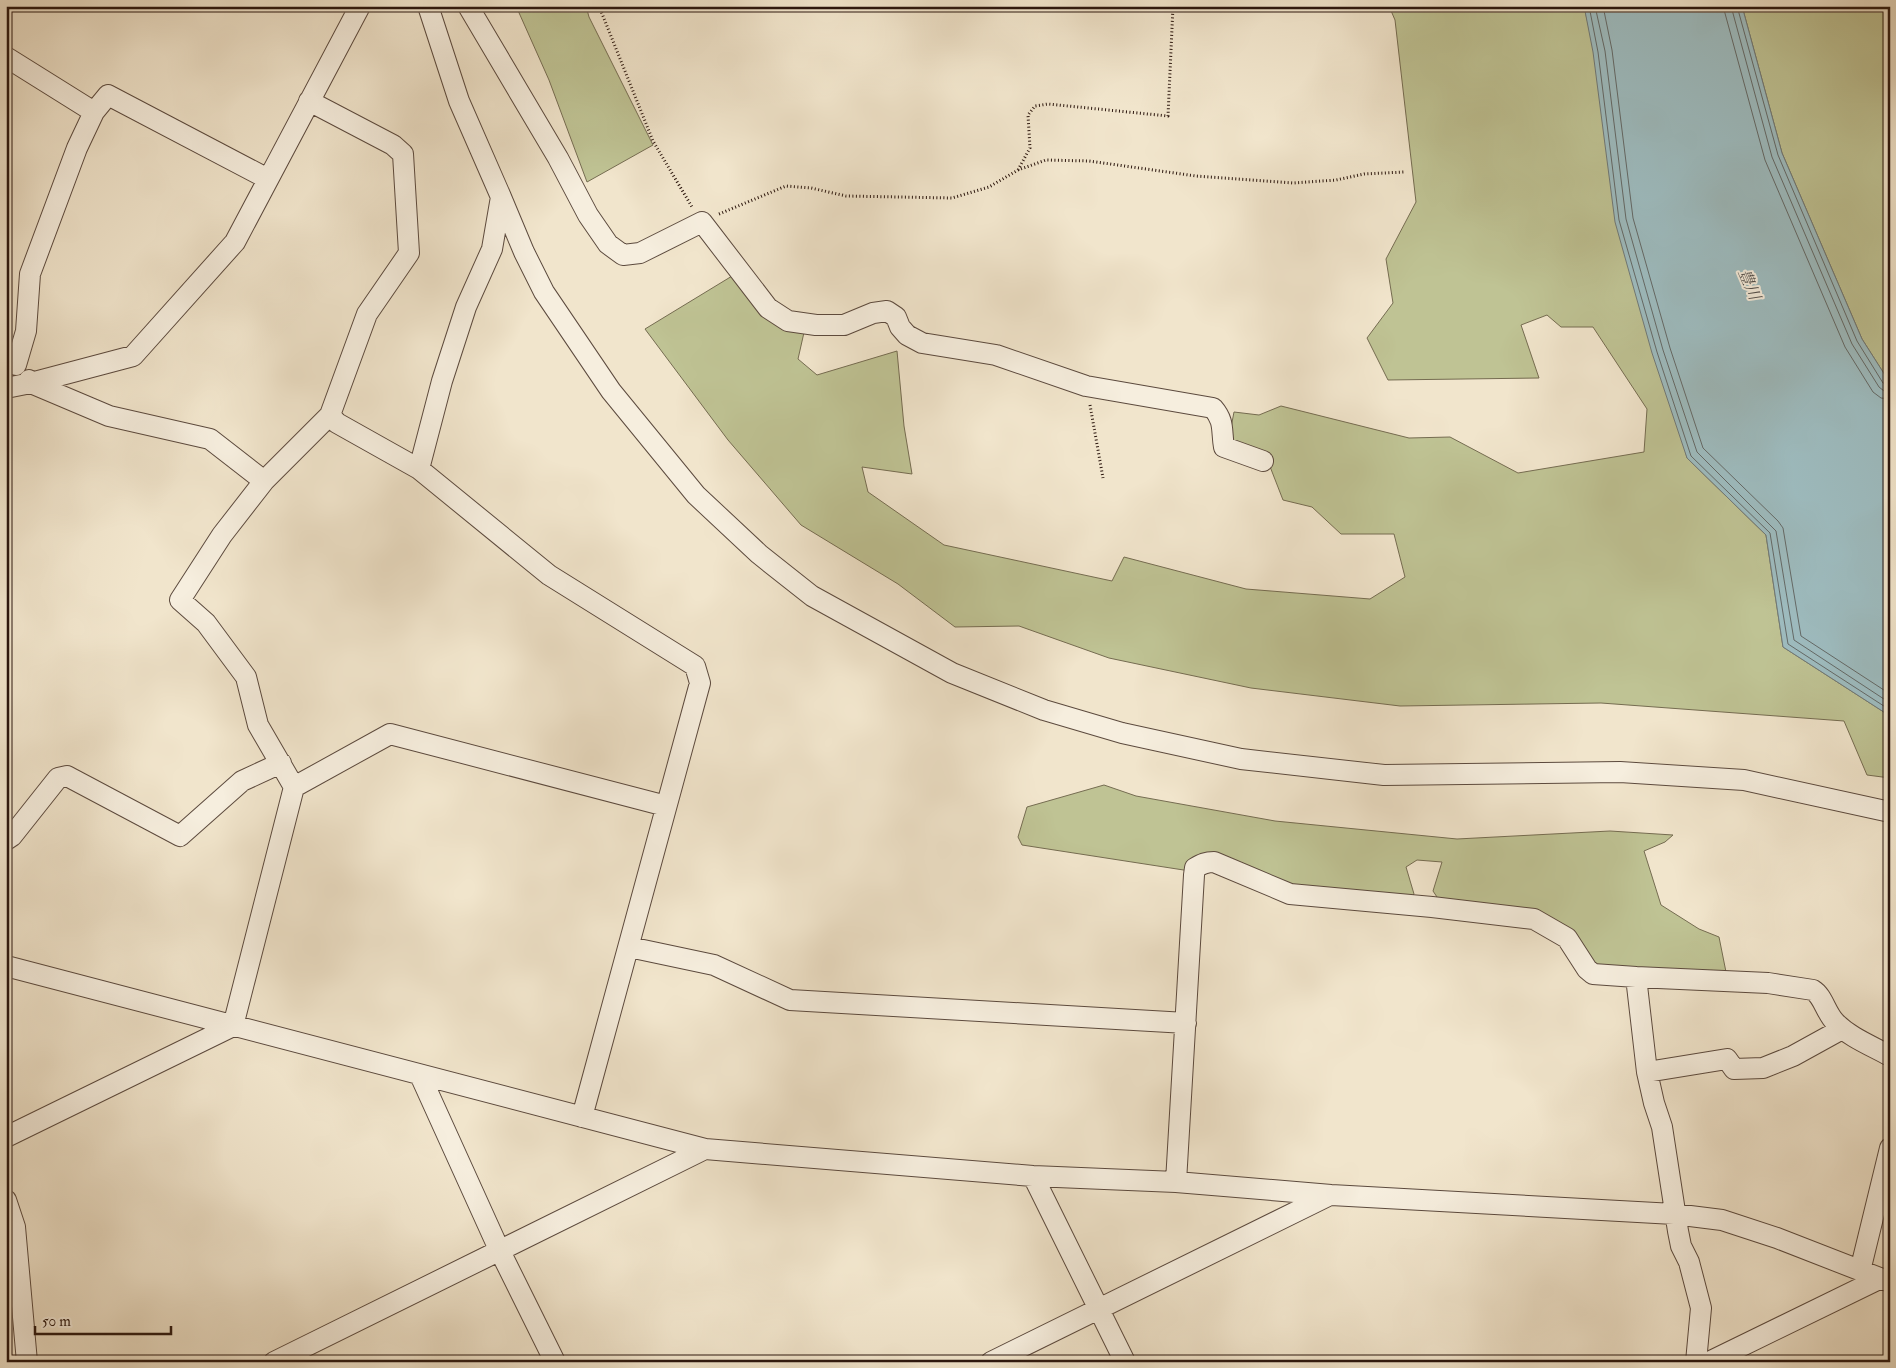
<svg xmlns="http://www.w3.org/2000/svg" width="1896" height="1368" viewBox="0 0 1896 1368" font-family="'IM FELL Double Pica','Noto Serif JP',serif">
<rect width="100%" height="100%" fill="#f1e5cc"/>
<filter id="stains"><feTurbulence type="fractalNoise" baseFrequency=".004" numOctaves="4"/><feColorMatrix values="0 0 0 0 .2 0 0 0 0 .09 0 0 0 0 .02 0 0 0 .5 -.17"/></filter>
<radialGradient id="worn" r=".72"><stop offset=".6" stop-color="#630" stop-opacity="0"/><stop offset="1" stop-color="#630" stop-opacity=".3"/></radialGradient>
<path fill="#bfc394" stroke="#756c51" d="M 516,6 L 586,6 L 589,17 L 653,145 L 587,182 L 549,80 Z
M 1389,6 L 1584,6 L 1687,458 L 1766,535 L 1783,647 L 1890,716 L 1890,778 L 1867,775 L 1844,721 L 1601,703 L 1400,706 L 1251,688 L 1109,658 L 1019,626 L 955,627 L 898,584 L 801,525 L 728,440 L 645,329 L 737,273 L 805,328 L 798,359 L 817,375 L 897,351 L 904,426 L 912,474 L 862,467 L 868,492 L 944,545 L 1112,581 L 1124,557 L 1246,589 L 1370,599 L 1405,577 L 1394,534 L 1341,534 L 1312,507 L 1283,500 L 1269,464 L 1228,443 L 1234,412 L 1259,415 L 1281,406 L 1409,438 L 1450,437 L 1518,473 L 1644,452 L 1647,409 L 1593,327 L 1561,327 L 1547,315 L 1521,325 L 1539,378 L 1388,380 L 1367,338 L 1393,303 L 1386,259 L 1416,202 L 1395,20 Z
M 1742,6 L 1890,6 L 1890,383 L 1862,339 L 1782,153 Z
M 1104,785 L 1136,796 L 1275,821 L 1457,839 L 1610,831 L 1673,835 L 1665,842 L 1644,851 L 1661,905 L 1699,929 L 1719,937 L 1727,977 L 1597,975 L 1572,938 L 1445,909 L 1433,891 L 1442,862 L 1417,860 L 1406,867 L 1414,894 L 1408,902 L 1290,890 L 1233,868 L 1190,871 L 1022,845 L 1018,837 L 1027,807 Z"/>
<path fill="#9ebdc1" stroke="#707a79" d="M 1584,6 L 1742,6 L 1782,153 L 1862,339 L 1890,383 L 1890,716 L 1783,647 L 1766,535 L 1687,458 L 1652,353 L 1615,222 L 1593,52 Z"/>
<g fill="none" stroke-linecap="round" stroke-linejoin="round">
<path stroke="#646a68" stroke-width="1" d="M 1589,6 L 1598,52 L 1619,220 L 1657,352 L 1691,456 L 1770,533 L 1788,644 L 1890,710
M 1595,6 L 1605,51 L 1626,219 L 1663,350 L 1697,452 L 1776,531 L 1794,640 L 1890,703
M 1603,6 L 1612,50 L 1633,218 L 1670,348 L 1703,448 L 1778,521 L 1783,528 L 1801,636 L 1890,694
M 1723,6 L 1765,160 L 1845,347 L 1873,392 L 1881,398 L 1890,399
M 1731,6 L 1772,157 L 1852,344 L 1879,387 L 1884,391 L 1890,391
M 1737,6 L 1778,155 L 1857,341 L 1883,383 L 1890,385"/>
<g stroke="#5c4a3e" stroke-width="22">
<path id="minor" d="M 468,6 L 558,158 L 588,215 L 608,244 L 623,255 L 640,253 L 702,222 L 768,308 L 788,321 L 816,325 L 844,325 L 873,313 L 887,311 L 896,317 L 900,327 L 907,335 L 922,343 L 996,355 L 1086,386 L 1213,408 C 1225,422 1221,430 1224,447 L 1263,461
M 6,57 L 94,112
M 501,197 L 524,252 L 544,292 L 611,391 L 696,495 L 759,554 L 812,596 L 952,673 L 1044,710 L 1122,733 L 1241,759 L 1384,775 L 1620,772 L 1744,780 L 1890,812
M 16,365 L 26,331 L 30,274 L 77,148 L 94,112 L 108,95 L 268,179
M 29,380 L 31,383 L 109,416 L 210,439 L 264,481
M 6,388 L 31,383 L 133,356 L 235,242 L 360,6
M 330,415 L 337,423 L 419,469 L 549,575 L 695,666 L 700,683 L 582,1117
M 419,469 L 442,381 L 466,307 L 492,249 L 501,197 L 459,101 L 428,6
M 294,787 L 258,725 L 246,677 L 206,623 L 180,600 L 222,535 L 264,481 L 330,415 L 367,314 L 409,253 L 403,154 L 393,145 L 309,101
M 6,840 L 12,836 L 58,778 L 67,776 L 180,836 L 242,781 L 281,763
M 629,947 L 714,965 L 790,1000 L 1186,1023
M 6,966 L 705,1149 L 1033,1176 L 1176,1182 L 1331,1195 L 1674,1214 L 1722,1220 L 1777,1238 L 1890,1282
M 1636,977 L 1768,983 L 1813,990 C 1823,996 1826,1013 1835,1022 C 1849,1037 1872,1046 1890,1056
M 1647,1072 L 1727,1059 L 1734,1069 L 1763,1068 L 1793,1056 L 1842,1029
M 420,1075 L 497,1245 L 555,1362
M 6,1137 L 233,1026 L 294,787 L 390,734 L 666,806
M 1033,1176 L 1125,1362
M 1176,1182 L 1194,875 L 1195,868 C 1202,864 1206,862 1214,862 L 1290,894 L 1432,907 L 1534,919 L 1567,938 L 1587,969 L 1593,974 L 1636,977 L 1647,1072 L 1654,1103 L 1662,1127 L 1678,1231 L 1681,1246 L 1689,1262 L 1701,1308 L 1696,1362
M 6,1200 L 15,1227 L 27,1362
M 1860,1271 L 1890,1148
M 274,1362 L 705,1149
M 991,1362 L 1330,1195
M 1709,1362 L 1879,1279"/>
</g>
<path stroke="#2b160e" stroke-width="3" stroke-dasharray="1 2.5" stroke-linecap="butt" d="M 599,6 L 653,141 L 692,207
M 1018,170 L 1030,148 L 1028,115 L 1035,106 L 1048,104 L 1168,116 L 1173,6
M 719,214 L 786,186 L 811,188 L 846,196 L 952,198 L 989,187 L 1018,170 L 1046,160 L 1089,161 L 1196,176 L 1293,183 L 1336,180 L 1364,174 L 1404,172
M 1090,405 L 1103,478"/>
<use href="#minor" stroke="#f6eede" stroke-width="20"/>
</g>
<g text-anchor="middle" stroke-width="4" stroke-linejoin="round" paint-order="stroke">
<g font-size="16" font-style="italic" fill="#53504d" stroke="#f6eede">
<text transform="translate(1750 284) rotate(67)" y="6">豊川</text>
</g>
</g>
<rect width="1896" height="1368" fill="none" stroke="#f1e5cc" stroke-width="25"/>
<rect x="8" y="8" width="1881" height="1353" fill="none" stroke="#2b160e" stroke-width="2.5"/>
<rect x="12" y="12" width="1871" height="1343" fill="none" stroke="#2b160e"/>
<path d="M35 1326v8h136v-8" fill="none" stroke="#2b160e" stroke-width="2.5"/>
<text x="42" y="1326" font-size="15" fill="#2b160e" stroke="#f6eede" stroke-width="4" paint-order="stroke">50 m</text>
<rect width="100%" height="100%" filter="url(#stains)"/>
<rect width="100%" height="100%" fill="url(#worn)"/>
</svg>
